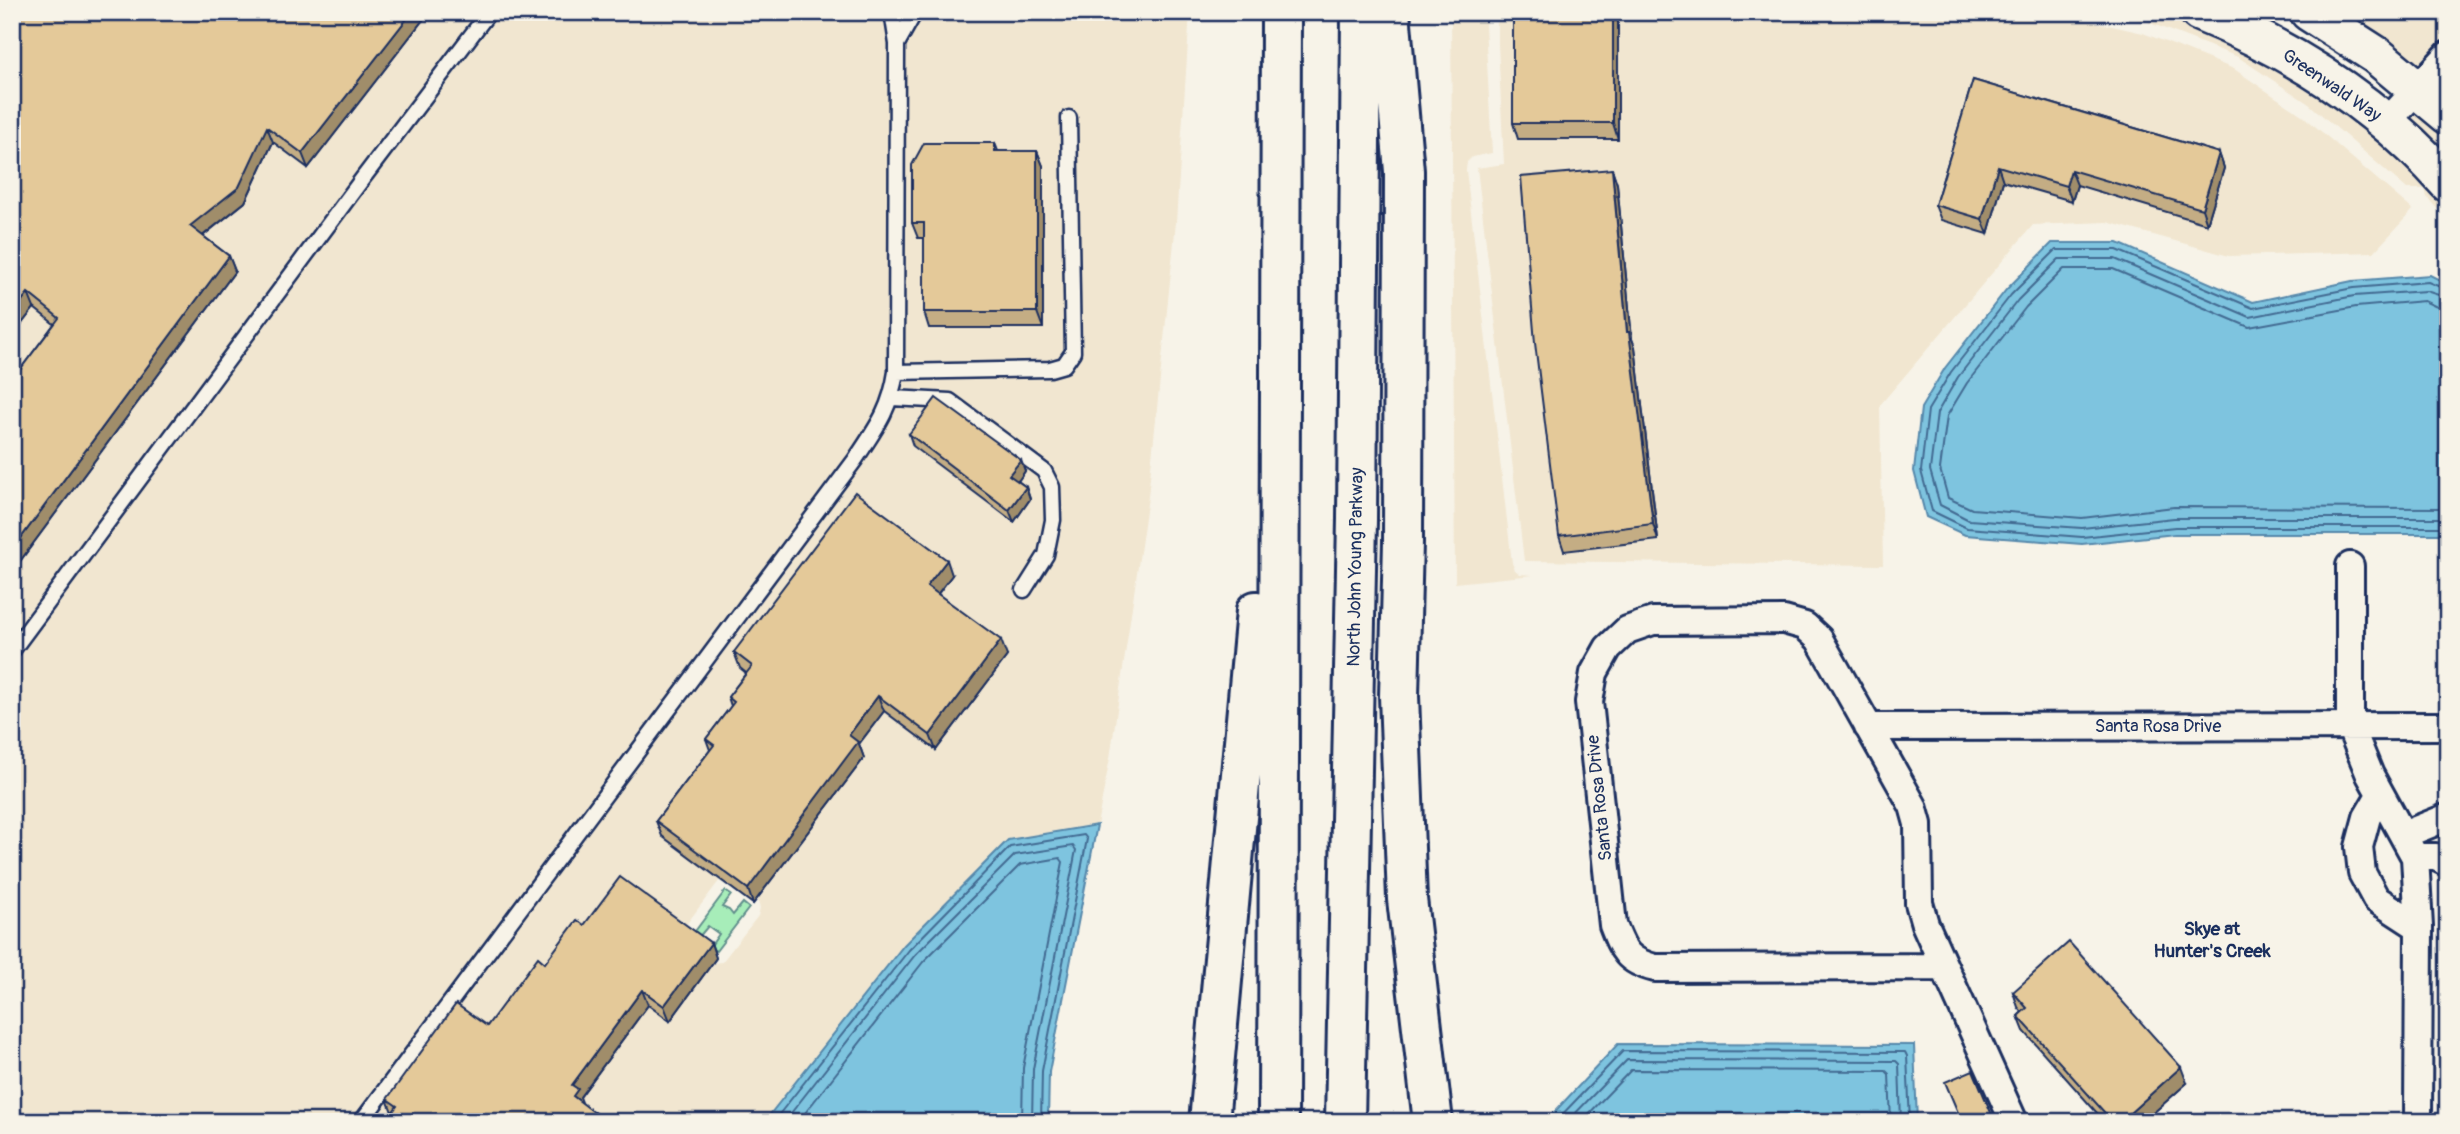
<svg xmlns="http://www.w3.org/2000/svg" width="2460" height="1134" viewBox="0 0 2460 1134" font-family="Pangolin,sans-serif">
<rect width="100%" height="100%" fill="#f7f3e8"/>
<filter id="ink" filterUnits="userSpaceOnUse"><feTurbulence type="fractalNoise" baseFrequency=".0143" numOctaves="2"/><feDisplacementMap in="SourceGraphic" scale="14" xChannelSelector="R" yChannelSelector="G"/><feConvolveMatrix kernelMatrix="1 2 1 2 8 2 1 2 1" color-interpolation-filters="sRGB"/></filter>
<g filter="url(#ink)">
<path fill="#f1e6d0" fill-rule="evenodd" d="M 12,12 L 1190,12 L 1176,222 L 1148,497 L 1110,758 L 1097,825 L 1008,840 L 904,945 L 764,1122 L 12,1122 ZM 725,878 L 758,900 L 760,908 L 758,916 L 722,962 L 712,963 L 682,930 L 719,881 Z
M 1451,12 L 1488,12 L 1485,25 L 1492,153 L 1472,157 L 1467,162 L 1466,170 L 1512,563 L 1515,570 L 1520,574 L 1533,575 L 1455,583 Z
M 1500,12 L 2050,12 L 2143,33 L 2234,69 L 2302,115 L 2413,210 L 2374,252 L 2229,256 L 2107,222 L 2033,225 L 1880,405 L 1883,565 L 1524,561 L 1477,168 L 1504,164 L 1497,24 Z
M 2108,12 L 2155,12 L 2168,16 L 2234,42 L 2326,95 L 2427,180 L 2448,204 L 2448,222 L 2427,197 L 2425,189 L 2407,189 L 2309,104 L 2238,57 L 2145,21 Z
M 2338,12 L 2448,12 L 2448,32 L 2417,69 Z
M 2419,108 L 2448,134 L 2448,161 L 2407,121 Z"/>
<path fill="#a7edb9" stroke="#618e8c" stroke-width="2" d="M 725,891 L 731,895 L 722,907 L 729,910 L 733,915 L 743,903 L 749,908 L 716,951 L 710,947 L 719,934 L 708,926 L 698,938 L 693,934 Z"/>
<path fill="#7ec4df" stroke="#5688ab" stroke-width="2" d="M 2052,243 L 2118,243 L 2253,302 L 2352,281 L 2430,275 L 2448,284 L 2448,534 L 2175,534 L 2082,544 L 1965,535 L 1926,517 L 1914,471 L 1921,408 L 1945,368 L 2006,290 Z
M 1097,825 L 1049,1072 L 1048,1122 L 764,1122 L 904,945 L 1008,840 Z
M 1618,1044 L 1914,1045 L 1917,1122 L 1545,1122 Z"/>
<g fill="none" stroke-linecap="round" stroke-linejoin="round">
<path stroke="#436b92" stroke-width="2" d="M 2448,290 L 2428,282 L 2353,288 L 2253,308 L 2117,250 L 2056,250 L 2011,295 L 1951,372 L 1928,410 L 1921,471 L 1932,511 L 1967,528 L 2082,537 L 2175,527 L 2448,527
M 2448,298 L 2426,291 L 2354,296 L 2250,317 L 2115,259 L 2059,259 L 2018,300 L 1958,377 L 1937,413 L 1930,470 L 1940,505 L 1969,520 L 2082,528 L 2174,518 L 2448,518
M 2448,309 L 2437,307 L 2424,301 L 2356,307 L 2249,327 L 2113,269 L 2064,269 L 2026,307 L 1967,383 L 1947,416 L 1940,469 L 1948,498 L 1972,509 L 2082,518 L 2174,507 L 2448,508
M 773,1122 L 909,950 L 1010,847 L 1084,835 L 1087,839 L 1042,1071 L 1041,1122
M 784,1122 L 915,955 L 1015,855 L 1073,846 L 1076,850 L 1033,1069 L 1032,1122
M 798,1122 L 923,962 L 1020,865 L 1060,858 L 1063,862 L 1023,1068 L 1022,1122
M 1555,1122 L 1623,1051 L 1905,1052 L 1907,1056 L 1910,1122
M 1567,1122 L 1627,1060 L 1896,1061 L 1899,1064 L 1901,1122
M 1581,1122 L 1631,1070 L 1886,1071 L 1889,1074 L 1891,1122"/>
<g stroke="#1b2f5e" stroke-width="19">
<path id="lane" d="M 897,44 L 915,12
M 896,372 L 1050,369 L 1064,365 L 1073,352 L 1069,118
M 892,398 L 950,401 L 1044,471 L 1052,487 L 1053,520 L 1046,555 L 1024,590
M 12,651 L 363,178 L 489,12
M 361,1122 L 855,460 C 876,428 890,411 896,372 L 897,44 L 892,12"/>
</g>
<g stroke="#1b2f5e" stroke-width="32">
<path id="street" d="M 2387,122 L 2448,55
M 2350,566 L 2350,726 L 2370,775 L 2415,857 L 2419,927 L 2418,1122
M 1868,727 L 2448,726
M 2380,795 L 2367,817 L 2359,847 L 2362,873 L 2376,899 L 2419,927
M 2403,835 L 2448,817
M 2415,857 L 2436,857 L 2448,863
M 1944,967 L 1655,968 C 1627,961 1623,951 1613,925 L 1589,702 L 1594,673 L 1608,648 L 1627,630 L 1653,621 L 1784,620 L 1805,626 L 1819,639 L 1913,806 L 1918,824 L 1919,903 L 1925,924 L 2014,1122"/>
</g>
<g stroke="#1b2f5e" stroke-width="42">
<path id="secondary" d="M 2199,12 C 2293,50 2380,106 2448,183
M 2309,12 L 2376,55 L 2448,115"/>
</g>
<g stroke="#1b2f5e" stroke-width="44">
<path id="highway" d="M 1390,12 L 1404,171 L 1403,542 L 1399,696 L 1407,899 L 1433,1122
M 1209,1122 L 1256,611
M 1278,1122 L 1281,12
M 1345,1122 L 1357,519 L 1361,12"/>
</g>
<use href="#lane" stroke="#f7f3e8" stroke-width="14"/>
<use href="#street" stroke="#f7f3e8" stroke-width="26"/>
<use href="#secondary" stroke="#f7f3e8" stroke-width="37"/>
<use href="#highway" stroke="#f7f3e8" stroke-width="38"/>
</g>
<path fill="#c4ad84" stroke="#1b2f5e" stroke-width="2" d="M 12,12 L 429,12 L 308,168 L 273,142 L 245,202 L 203,236 L 229,256 L 235,271 L 12,572 L 12,379 L 13,379 L 54,324 L 34,308 L 12,336 Z
M 1513,12 L 1617,12 L 1618,15 L 1618,139 L 1518,139 L 1513,123 Z
M 1973,80 L 2219,153 L 2224,168 L 2207,224 L 2077,185 L 2072,201 L 2003,181 L 1988,234 L 1941,220 L 1935,205 Z
M 995,143 L 998,151 L 1037,151 L 1043,166 L 1043,328 L 929,328 L 924,312 L 924,238 L 918,238 L 912,223 Z
M 1612,169 L 1617,184 L 1632,339 L 1635,347 L 1658,540 L 1564,551 L 1559,536 Z
M 909,434 L 1025,471 L 1018,481 L 1026,487 L 1030,499 L 1014,522 L 913,446 Z
M 952,575 L 938,594 L 1007,656 L 936,750 L 884,711 L 859,744 L 864,758 L 753,904 L 662,836 L 656,821 L 710,750 L 706,739 L 731,706 L 728,697 L 746,673 L 740,668 L 734,652 Z
M 584,925 L 711,943 L 716,958 L 670,1021 L 648,1005 L 580,1097 L 392,1112 L 387,1099 L 487,1026 L 545,963 Z
M 2013,992 L 2187,1083 L 2143,1122 L 2105,1122 L 2024,1031 L 2018,1016 L 2022,1012 L 2018,1007 Z"/>
<path fill="#a08d6b" stroke="#1b2f5e" stroke-width="2" d="M 412,12 L 429,12 L 308,168 L 302,153 Z
M 1613,12 L 1617,12 L 1618,15 L 1618,139 L 1613,123 Z
M 267,127 L 273,142 L 245,202 L 196,241 L 190,226 Z
M 1037,151 L 1043,166 L 1043,328 L 1037,312 Z
M 2219,153 L 2224,168 L 2207,224 L 2202,209 Z
M 1998,166 L 2003,181 L 1988,234 L 1982,219 Z
M 1612,169 L 1617,184 L 1632,339 L 1635,347 L 1658,540 L 1653,524 L 1627,332 Z
M 2071,170 L 2077,185 L 2072,201 L 2066,186 Z
M 229,256 L 235,271 L 12,572 L 12,550 Z
M 28,293 L 34,308 L 12,336 L 12,313 Z
M 1021,460 L 1025,471 L 1014,487 L 1009,475 Z
M 1026,487 L 1030,499 L 1014,522 L 1009,510 Z
M 947,560 L 952,575 L 932,601 L 927,586 Z
M 1001,640 L 1007,656 L 936,750 L 930,735 Z
M 878,696 L 884,711 L 859,744 L 864,758 L 753,904 L 748,889 L 849,735 Z
M 711,943 L 716,958 L 670,1021 L 664,1006 Z
M 642,990 L 648,1005 L 580,1097 L 583,1105 L 573,1096 L 572,1085 Z
M 2181,1067 L 2187,1083 L 2143,1122 L 2120,1122 Z"/>
<path fill="#e4c999" stroke="#1b2f5e" stroke-width="2" d="M 12,12 L 412,12 L 302,153 L 267,127 L 239,187 L 190,226 L 229,256 L 12,550 L 12,379 L 13,379 L 59,318 L 28,293 L 12,313 Z
M 1513,12 L 1613,12 L 1613,123 L 1513,123 Z
M 1973,80 L 2219,153 L 2202,209 L 2071,170 L 2066,186 L 1998,166 L 1982,219 L 1935,205 Z
M 924,143 L 995,143 L 995,151 L 1037,151 L 1037,312 L 924,312 L 924,223 L 912,223 L 912,165 Z
M 1612,169 L 1627,332 L 1629,332 L 1653,524 L 1559,536 L 1535,343 L 1521,177 Z
M 936,398 L 1021,460 L 1009,475 L 1026,487 L 1009,510 L 909,434 Z
M 855,492 L 947,560 L 927,586 L 1001,640 L 930,735 L 878,696 L 849,735 L 858,742 L 748,889 L 656,821 L 714,745 L 706,739 L 734,702 L 728,697 L 752,666 L 734,652 Z
M 620,877 L 711,943 L 664,1006 L 642,990 L 572,1085 L 578,1089 L 573,1096 L 599,1116 L 595,1122 L 385,1122 L 397,1106 L 387,1099 L 456,1004 L 487,1026 L 538,957 L 545,963 L 577,920 L 584,925 Z
M 2069,942 L 2181,1067 L 2120,1122 L 2113,1122 L 2018,1016 L 2027,1008 L 2013,992 Z
M 1973,1070 L 1995,1122 L 1962,1122 L 1945,1082 Z"/>
</g>
<g text-anchor="middle" stroke-width="5" stroke-linejoin="round" paint-order="stroke">
<g font-size="18" fill="#1b2f5e" stroke="#f7f3e8">
<text transform="translate(2332 85) rotate(34)" y="6">Greenwald Way</text>
<text transform="translate(1355 567) rotate(-89)" y="6">North John Young Parkway</text>
<text x="2158" y="732">Santa Rosa Drive</text>
<text transform="translate(1599 798) rotate(-96)" y="6">Santa Rosa Drive</text>
</g>
<g font-size="19" font-weight="bold" fill="#1b2f5e" stroke="#f7f3e8">
<text x="2212" y="935">Skye at<tspan x="2212" dy="22">Hunter's Creek</tspan></text>
</g>
</g>
<rect width="2460" height="1134" fill="none" stroke="#f7f3e8" stroke-width="42"/>
<rect x="21" y="21" width="2418" height="1092" fill="none" stroke="#1b2f5e" stroke-width="2.5" filter="url(#ink)"/>
</svg>
